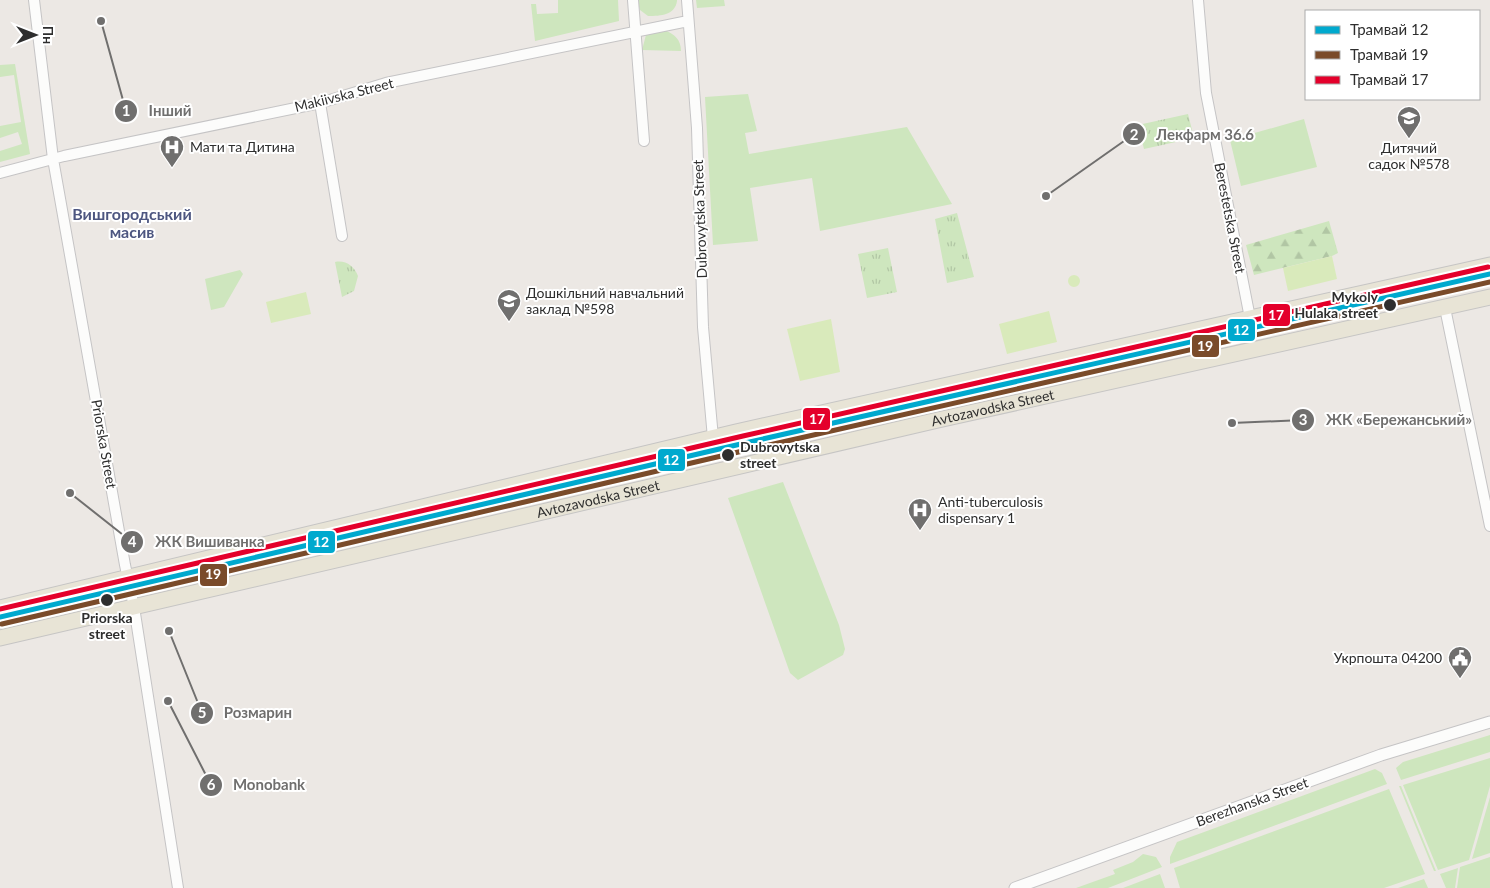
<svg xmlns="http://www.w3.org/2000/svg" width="1490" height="888" viewBox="0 0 1490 888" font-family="Lato,sans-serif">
<defs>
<pattern id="forest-firs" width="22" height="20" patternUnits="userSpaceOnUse" patternTransform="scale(1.25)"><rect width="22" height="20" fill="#cee6be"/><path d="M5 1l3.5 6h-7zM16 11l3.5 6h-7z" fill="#b1c6a4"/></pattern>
<pattern id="park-tufts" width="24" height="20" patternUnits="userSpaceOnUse" patternTransform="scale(1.25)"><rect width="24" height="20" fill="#cee6be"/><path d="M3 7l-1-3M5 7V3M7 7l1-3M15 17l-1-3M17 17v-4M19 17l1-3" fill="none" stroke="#b1c6a4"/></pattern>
</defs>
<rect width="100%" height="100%" fill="#ece8e4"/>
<path fill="#cee6be" d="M 558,0 L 618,0 L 619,21 L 535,41 L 531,4 L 536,4 L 537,14 L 558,13 Z
M 637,0 L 677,0 L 677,1 C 675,15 661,16 648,16 L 640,10 Z
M 696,0 L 724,0 L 725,6 L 697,8 Z
M 664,30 C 675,34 681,40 681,51 L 642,50 L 646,35 Z
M 15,64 L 30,154 L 0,162 L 0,151 L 22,144 L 18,132 L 0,138 L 0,126 L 21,122 L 14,75 L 0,77 L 0,65 Z
M 748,94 L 757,131 L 745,133 L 749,154 L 907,127 L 952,204 L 820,231 L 812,178 L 750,188 L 758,241 L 713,245 L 705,97 Z
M 1304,119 L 1317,167 L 1241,186 L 1230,140 Z
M 240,270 L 243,274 L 224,307 L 211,310 L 205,279 Z
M 783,482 L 839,625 L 845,649 L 843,655 L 798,680 L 790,673 L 728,498 Z
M 1490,735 L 1490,752 L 1401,780 L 1396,768 L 1403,762 Z
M 1490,758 L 1490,786 L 1469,860 L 1438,870 L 1403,785 Z
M 1375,769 L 1382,773 L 1387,784 L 1170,864 L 1170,857 L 1177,842 Z
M 1399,786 L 1401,786 L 1436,871 L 1434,871 Z
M 1389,789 L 1425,874 L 1384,888 L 1180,888 L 1174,868 Z
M 1490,797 L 1490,853 L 1472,859 Z
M 1143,854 L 1156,857 L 1162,867 L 1108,888 L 1076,888 L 1115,874 L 1113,870 L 1133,862 Z
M 1490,857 L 1490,888 L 1457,888 L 1460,867 Z
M 1458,868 L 1455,888 L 1446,888 L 1440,874 Z
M 1160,874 L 1165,888 L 1123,888 Z
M 1424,879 L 1428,888 L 1398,888 Z"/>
<path fill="url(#forest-firs)" d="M 1329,221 L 1338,253 L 1332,256 L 1254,275 L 1246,245 Z"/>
<path fill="url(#park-tufts)" d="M 1188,114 L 1194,138 L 1144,149 L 1138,125 Z
M 957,213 L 974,277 L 947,283 L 935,219 Z
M 888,248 L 897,292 L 867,298 L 858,254 Z
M 335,262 C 346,260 354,266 358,276 L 354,291 L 342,297 Z"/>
<path fill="#d9eabb" d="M 1332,256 L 1337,279 L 1288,291 L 1283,268 Z
M1068 281a6 6 0 1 1 12 0a6 6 0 1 1-12 0Z
M 306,292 L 311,314 L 271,323 L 266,302 Z
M 1049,311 L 1057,342 L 1007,354 L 999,324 Z
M 831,319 L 840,372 L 800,381 L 787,329 Z"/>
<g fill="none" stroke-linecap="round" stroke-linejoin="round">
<g stroke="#c5c4c5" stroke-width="12">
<path id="minor" d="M 34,0 L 53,159 L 125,565 L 134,607 L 178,888
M 633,0 L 644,141
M 687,0 L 697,128 L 703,327 L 713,438
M 1198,0 L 1206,93 L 1250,318
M 320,103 L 342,236
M 0,173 L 64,156 L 320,103 L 386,83 L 688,21
M 1445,308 L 1490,526"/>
</g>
<g stroke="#c5c4c5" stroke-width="13">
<path id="tertiary" d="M 1015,888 L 1381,755 L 1490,722"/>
</g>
<g stroke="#c6c5c4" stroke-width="17">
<g id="primary">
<path d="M 0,608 L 736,432 L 1490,265"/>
<path id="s1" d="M 0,638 L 938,420 L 1490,297"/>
</g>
</g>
<use href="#minor" stroke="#fcfcfb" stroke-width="10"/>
<use href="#tertiary" stroke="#fcfcfb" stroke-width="11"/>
<use href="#primary" stroke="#e8e4d6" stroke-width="15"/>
<g stroke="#fff" stroke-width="9">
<path id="tram-1" d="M 0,617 L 745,443 L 1490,274"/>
</g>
<g stroke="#fff" stroke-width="9">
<path id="tram-2" d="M 2,624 L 747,450 L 1490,282"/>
</g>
<g stroke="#fff" stroke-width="9">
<path id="tram-3" d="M 0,609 L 743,436 L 1488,267"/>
</g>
<use href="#tram-1" stroke="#00a9ce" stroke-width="5"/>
<use href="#tram-2" stroke="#7a4b2a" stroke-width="5"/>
<use href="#tram-3" stroke="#e4002b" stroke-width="5"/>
</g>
<defs>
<g id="school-pin" transform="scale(1.25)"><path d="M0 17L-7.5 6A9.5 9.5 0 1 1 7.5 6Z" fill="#706f6e" stroke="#fff"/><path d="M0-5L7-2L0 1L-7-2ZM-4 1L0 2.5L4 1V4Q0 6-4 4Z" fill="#fff"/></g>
<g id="hospital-pin" transform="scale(1.25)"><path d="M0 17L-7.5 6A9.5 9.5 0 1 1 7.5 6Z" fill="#706f6e" stroke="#fff"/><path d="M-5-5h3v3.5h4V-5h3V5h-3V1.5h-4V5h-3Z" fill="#fff"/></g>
<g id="civic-pin" transform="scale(1.25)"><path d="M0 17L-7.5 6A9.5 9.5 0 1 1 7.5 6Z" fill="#706f6e" stroke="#fff"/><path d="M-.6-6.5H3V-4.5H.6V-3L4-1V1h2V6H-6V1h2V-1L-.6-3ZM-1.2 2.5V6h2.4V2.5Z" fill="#fff"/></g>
</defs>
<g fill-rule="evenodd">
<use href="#school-pin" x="1409" y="118"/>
<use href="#hospital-pin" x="172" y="147"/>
<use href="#school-pin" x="509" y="301"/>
<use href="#hospital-pin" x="920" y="510"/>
<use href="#civic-pin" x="1460" y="658"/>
</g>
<g fill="#2e2e2e" stroke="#fff" stroke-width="2">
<circle cx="1390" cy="305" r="7"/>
<circle cx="728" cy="455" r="7"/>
<circle cx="107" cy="600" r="7"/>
</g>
<g text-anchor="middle" stroke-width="4" stroke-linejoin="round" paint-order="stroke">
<g font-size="14" fill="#2e2e2e" stroke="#fff">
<text transform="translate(344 95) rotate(-14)" y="5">Makiivska Street</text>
<text transform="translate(1230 218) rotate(79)" y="5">Berestetska Street</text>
<text transform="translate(700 219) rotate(-92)" y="5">Dubrovytska Street</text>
<text dy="5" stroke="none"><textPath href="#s1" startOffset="1019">Avtozavodska Street</textPath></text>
<text transform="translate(104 444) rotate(80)" y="5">Priorska Street</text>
<text dy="5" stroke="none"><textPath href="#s1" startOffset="614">Avtozavodska Street</textPath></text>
<text transform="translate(1252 802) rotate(-20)" y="5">Berezhanska Street</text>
</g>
<g font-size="14" fill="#2e2e2e" stroke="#fff" text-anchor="start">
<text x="190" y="152">Мати та Дитина</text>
<text x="1409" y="153" text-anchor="middle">Дитячий<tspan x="1409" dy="16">садок №578</tspan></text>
<text x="526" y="298">Дошкільний навчальний<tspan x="526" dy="16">заклад №598</tspan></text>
<text x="938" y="507">Anti-tuberculosis<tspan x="938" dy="16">dispensary 1</tspan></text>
<text x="1442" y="663" text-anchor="end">Укрпошта 04200</text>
</g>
<g font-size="14" font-weight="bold" fill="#2e2e2e" stroke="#fff" text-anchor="end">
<text x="1378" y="302">Mykoly<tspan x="1378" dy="16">Hulaka street</tspan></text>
<text x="740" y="452" text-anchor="start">Dubrovytska<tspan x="740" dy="16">street</tspan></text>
<text x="107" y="623" text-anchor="middle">Priorska<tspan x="107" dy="16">street</tspan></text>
</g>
<g font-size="16" font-weight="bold" fill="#4d5680" stroke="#fff">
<text x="132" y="220">Вишгородський<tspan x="132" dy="18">масив</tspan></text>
</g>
</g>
<path fill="none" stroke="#706f6e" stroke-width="2" d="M101 21L126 111M1046 196L1134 134M1232 423L1303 420M70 493L132 542M169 631L202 713M168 701L211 785"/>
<g fill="#706f6e" stroke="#fff" stroke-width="2">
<circle cx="101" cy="21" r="5"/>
<circle cx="1046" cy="196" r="5"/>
<circle cx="1232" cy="423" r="5"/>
<circle cx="70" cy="493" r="5"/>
<circle cx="169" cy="631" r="5"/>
<circle cx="168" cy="701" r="5"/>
<circle cx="126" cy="111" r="12"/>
<circle cx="1134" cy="134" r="12"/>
<circle cx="1303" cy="420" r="12"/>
<circle cx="132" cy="542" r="12"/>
<circle cx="202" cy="713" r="12"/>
<circle cx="211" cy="785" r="12"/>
</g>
<g font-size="15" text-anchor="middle" font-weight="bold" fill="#fff">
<text x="126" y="116">1</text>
<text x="1134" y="140">2</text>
<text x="1303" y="425">3</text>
<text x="132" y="547">4</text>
<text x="202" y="718">5</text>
<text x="211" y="790">6</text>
</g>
<g font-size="15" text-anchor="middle" font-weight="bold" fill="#706f6e" stroke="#fff" stroke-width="4" stroke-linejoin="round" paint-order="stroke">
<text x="170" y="116">Інший</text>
<text x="1205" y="140">Лекфарм 36.6</text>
<text x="1399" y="425">ЖК «Бережанський»</text>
<text x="210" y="547">ЖК Вишиванка</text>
<text x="258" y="718">Розмарин</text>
<text x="269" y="790">Monobank</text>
</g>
<g stroke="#fff" stroke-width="2">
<rect x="1262" y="303" width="29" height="24" rx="5" fill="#e4002b"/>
<rect x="1227" y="318" width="29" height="24" rx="5" fill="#00a9ce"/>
<rect x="1191" y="334" width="29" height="24" rx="5" fill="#7a4b2a"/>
<rect x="802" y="407" width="29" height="24" rx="5" fill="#e4002b"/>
<rect x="657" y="448" width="29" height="24" rx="5" fill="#00a9ce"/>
<rect x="307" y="530" width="29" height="24" rx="5" fill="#00a9ce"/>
<rect x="199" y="563" width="29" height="24" rx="5" fill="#7a4b2a"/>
</g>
<g font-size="14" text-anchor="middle" font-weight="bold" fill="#fff">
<text x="1276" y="320">17</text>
<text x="1241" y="335">12</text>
<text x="1205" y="351">19</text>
<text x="817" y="424">17</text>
<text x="671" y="465">12</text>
<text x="321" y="547">12</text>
<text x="213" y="579">19</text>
</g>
<rect x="1305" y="10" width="175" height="90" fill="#ffffff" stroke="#ababab"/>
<rect x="1315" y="26" width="25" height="8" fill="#00a9ce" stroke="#ababab"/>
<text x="1350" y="35" font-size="15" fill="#2e2e2e">Трамвай 12</text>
<rect x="1315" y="51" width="25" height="8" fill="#7a4b2a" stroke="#ababab"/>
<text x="1350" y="60" font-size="15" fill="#2e2e2e">Трамвай 19</text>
<rect x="1315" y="76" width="25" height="8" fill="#e4002b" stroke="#ababab"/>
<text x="1350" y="85" font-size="15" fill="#2e2e2e">Трамвай 17</text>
<g transform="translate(35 35) rotate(90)" stroke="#ffffff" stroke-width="4" paint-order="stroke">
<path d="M0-4L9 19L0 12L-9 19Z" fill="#2e2e2e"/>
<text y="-8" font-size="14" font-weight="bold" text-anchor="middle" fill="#2e2e2e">Пн</text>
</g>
</svg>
